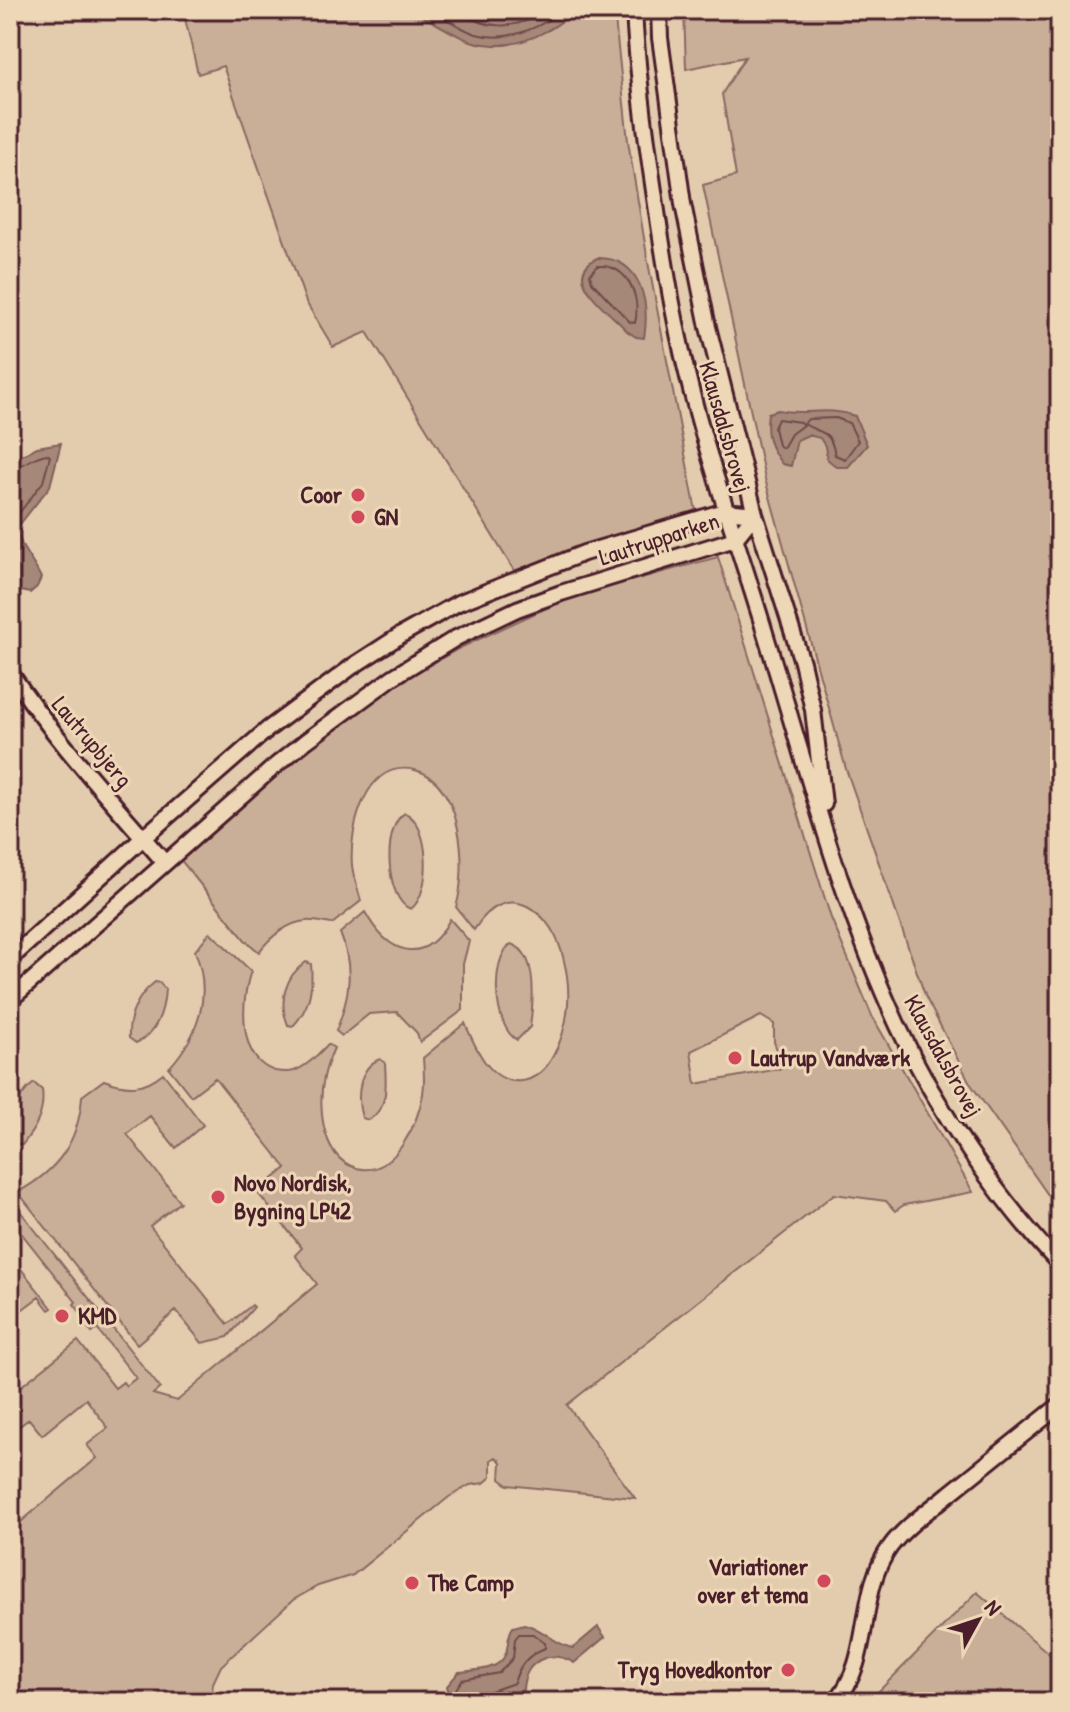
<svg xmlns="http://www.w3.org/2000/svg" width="1070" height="1712" viewBox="0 0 1070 1712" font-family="'Patrick Hand',sans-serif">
<rect width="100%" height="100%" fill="#e3ccae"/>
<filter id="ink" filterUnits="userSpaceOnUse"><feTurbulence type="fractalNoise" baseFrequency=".0125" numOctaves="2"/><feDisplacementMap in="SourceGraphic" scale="16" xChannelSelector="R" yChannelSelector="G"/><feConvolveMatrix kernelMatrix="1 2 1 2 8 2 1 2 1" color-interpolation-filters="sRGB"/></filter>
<g filter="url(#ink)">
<path fill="#caaf98" stroke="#8a6762" stroke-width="2" fill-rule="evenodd" d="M 183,10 L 406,10 L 549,30 L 577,10 L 614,10 L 628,141 L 648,262 L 696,511 L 515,572 L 367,332 L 333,347 L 306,302 L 223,66 L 198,74 Z
M 684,10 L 1060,10 L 1060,1212 L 970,1083 L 926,998 L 846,769 L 765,479 L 703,185 L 736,176 L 722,94 L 745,57 L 686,69 Z
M 718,557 L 831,918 L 872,1016 L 973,1192 L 904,1205 L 895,1211 L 886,1201 L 834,1194 L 567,1405 L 635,1498 L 508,1485 L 500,1479 L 501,1462 L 496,1457 L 491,1460 L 491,1477 L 484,1483 L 470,1485 L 449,1497 L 353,1575 L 318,1586 L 293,1600 L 221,1666 L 213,1683 L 211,1702 L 10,1702 L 10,1531 L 97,1458 L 87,1445 L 108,1428 L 86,1399 L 42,1435 L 29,1419 L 13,1431 L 10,1427 L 10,1395 L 78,1341 L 115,1388 L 123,1382 L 126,1386 L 136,1378 L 97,1329 L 92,1333 L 87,1326 L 82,1329 L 80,1327 L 87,1321 L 74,1304 L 76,1302 L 22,1234 L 16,1237 L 12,1232 L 10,1233 L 10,1213 L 20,1211 L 160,1388 L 153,1394 L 177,1401 L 317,1284 L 295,1255 L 302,1248 L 257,1192 L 286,1168 L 215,1078 L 191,1096 L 169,1068 C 200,1034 212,994 195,951 L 210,932 L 251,971 C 241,999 237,1060 275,1071 C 281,1072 287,1073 294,1071 C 308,1066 318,1054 328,1044 L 334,1048 C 330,1057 326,1067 324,1077 C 317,1107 322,1164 362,1169 C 396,1173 418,1122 423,1094 C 425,1082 424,1070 423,1058 L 465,1023 C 475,1046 489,1084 521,1081 C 535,1080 547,1068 553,1056 C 569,1028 572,992 564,961 C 554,912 508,875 474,930 L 456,907 C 468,869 463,782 415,770 C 365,758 349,830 352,865 C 353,877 358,889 361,901 L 332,924 C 324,923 314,920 306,921 C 288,922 269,938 259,952 L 245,940 L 180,859 L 316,741 L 396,684 L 460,648 L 568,598 ZM 761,1016 L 774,1024 L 774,1042 L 784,1068 L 696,1084 L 691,1051 Z
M 405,813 C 431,824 432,893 411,909 C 385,901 382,825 405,813 Z
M 365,912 C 388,954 424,968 450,919 L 469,941 L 463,964 L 463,1010 L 420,1042 L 417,1033 L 397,1012 L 369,1014 L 342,1036 L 336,1031 C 350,997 354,967 340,933 Z
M 511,944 C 539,952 533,1005 530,1027 L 517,1040 C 494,1028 489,960 511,944 Z
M 306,962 L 311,964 C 313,988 310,1008 293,1026 L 288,1025 C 278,1002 285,976 306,962 Z
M 155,982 L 160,983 L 165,989 C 164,1010 157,1034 136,1043 L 129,1038 C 128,1016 137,996 155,982 Z
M 380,1059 L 385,1063 C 386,1085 389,1107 369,1120 L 362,1118 C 356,1098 358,1067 380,1059 Z
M 163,1073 L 203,1125 L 176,1148 L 150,1116 L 127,1134 L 180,1202 L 150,1226 L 228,1324 L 252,1305 L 254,1307 L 228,1337 L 202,1343 L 176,1311 L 137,1344 L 18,1192 C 57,1171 79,1142 82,1096 L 104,1080 C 127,1089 144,1089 163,1073 Z
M 34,1083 L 42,1090 C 45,1112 36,1128 22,1145 L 15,1143 C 7,1121 16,1097 34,1083 Z
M 10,1255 L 52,1308 L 49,1310 L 39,1297 L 15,1315 L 10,1310 Z
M 977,1592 L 1054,1658 L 1060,1652 L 1060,1702 L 868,1702 Z"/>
<path fill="#a68879" stroke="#815e5a" stroke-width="2" d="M 406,10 L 577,10 C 549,33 512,53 474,42 C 450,35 430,16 406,10 Z
M 597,258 C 641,257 650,302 644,338 L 636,337 L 627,331 C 611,312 558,278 597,258 Z
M 778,410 C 805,416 827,406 855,416 L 867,445 L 848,467 L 837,467 L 827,459 L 825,446 L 820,438 L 808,435 L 797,440 L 791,466 L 782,464 C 769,447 765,435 768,413 Z
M 61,443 L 50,486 L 17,528 C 19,548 33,560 41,578 L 37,587 L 30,593 L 16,590 L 10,582 L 10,462 L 37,447 Z
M 524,1624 C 543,1628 555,1645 573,1648 L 598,1627 L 605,1637 L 574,1663 C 550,1648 524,1661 523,1690 L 483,1702 L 450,1702 L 447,1686 L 459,1672 C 475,1670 500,1671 506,1653 C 509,1643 507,1636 513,1627 Z"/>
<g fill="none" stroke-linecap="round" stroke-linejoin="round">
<path stroke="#6f494a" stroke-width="2" d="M 431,10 C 445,17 461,29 476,34 C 508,43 539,28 564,10
M 452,10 C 486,28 513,33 547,10
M 598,266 C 628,264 641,297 635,323 L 630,322 L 592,282 L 590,274 Z
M 836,418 L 849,423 L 858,441 L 845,459 L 835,455 C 830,428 822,435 804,424 L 808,419 Z
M 778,419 L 800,422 L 803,425 L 791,434 L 783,448 L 778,445 L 774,428 Z
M 10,469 C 23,468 33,455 47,454 L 50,456 L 43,482 L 10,525
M 458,1702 L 456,1689 L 462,1680 L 499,1673 L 513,1658 L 515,1639 L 519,1634 L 533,1634 L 545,1643 L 545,1648 C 527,1655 519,1666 514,1683 L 491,1691 L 486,1702"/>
<g stroke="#4a1f2b" stroke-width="20">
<path id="minor" d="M 634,10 C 637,71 645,131 654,191 C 665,267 677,342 698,416 C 718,490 744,562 766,636 C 806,766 840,901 898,1026 C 938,1112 995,1195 1060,1265
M 659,10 L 660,38 L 683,204 L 708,327 L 755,514 L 802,662 L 813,710 L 824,804
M 10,672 C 55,740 112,801 165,863
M 10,959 L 143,838 L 268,729 L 353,666 L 401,635 L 458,603 L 584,553 L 725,511 L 755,514
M 10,1000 L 275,766 L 306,741 L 393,677 L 456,638 L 517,609 L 561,593 L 735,539 L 755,514
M 835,1702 C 874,1659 856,1594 890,1547 C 905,1526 930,1510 949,1494 C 986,1464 1023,1435 1060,1405"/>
</g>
<use href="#minor" stroke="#edd7b6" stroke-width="14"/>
</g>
</g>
<g fill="#d1495b" stroke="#edd7b6" stroke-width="3">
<circle cx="358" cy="495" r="8"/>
<circle cx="358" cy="517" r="8"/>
<circle cx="735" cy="1058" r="8"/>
<circle cx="218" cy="1197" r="8"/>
<circle cx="62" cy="1316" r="8"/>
<circle cx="824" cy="1581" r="8"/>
<circle cx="412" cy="1583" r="8"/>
<circle cx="788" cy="1670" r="8"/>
</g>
<g text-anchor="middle" stroke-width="6" stroke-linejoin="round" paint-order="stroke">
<g font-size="24" fill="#4a1f2b" stroke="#edd7b6">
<text transform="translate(725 427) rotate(74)" y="8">Klausdalsbrovej</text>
<text transform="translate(659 539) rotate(-18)" y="8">Lautrupparken</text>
<text transform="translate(92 742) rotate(50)" y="8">Lautrupbjerg</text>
<text transform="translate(943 1056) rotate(61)" y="8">Klausdalsbrovej</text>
</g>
<g font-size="24" font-weight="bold" fill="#4a1f2b" stroke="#edd7b6" text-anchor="start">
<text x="342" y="503" text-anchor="end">Coor</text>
<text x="374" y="525">GN</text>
<text x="751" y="1066">Lautrup Vandværk</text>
<text x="234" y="1191">Novo Nordisk,<tspan x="234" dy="28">Bygning LP42</tspan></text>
<text x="78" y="1324">KMD</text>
<text x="808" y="1575" text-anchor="end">Variationer<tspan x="808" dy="28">over et tema</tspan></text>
<text x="428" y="1591">The Camp</text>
<text x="772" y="1678" text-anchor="end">Tryg Hovedkontor</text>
</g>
</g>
<rect width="1070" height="1712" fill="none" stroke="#edd7b6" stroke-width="40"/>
<rect x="20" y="20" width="1030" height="1672" fill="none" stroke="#4a1f2b" stroke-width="3" filter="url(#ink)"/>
<g transform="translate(978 1620) rotate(50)" stroke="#edd7b6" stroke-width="6" paint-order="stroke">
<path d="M0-6L14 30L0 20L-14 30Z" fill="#4a1f2b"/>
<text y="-12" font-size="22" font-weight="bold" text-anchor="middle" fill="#4a1f2b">N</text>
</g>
</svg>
